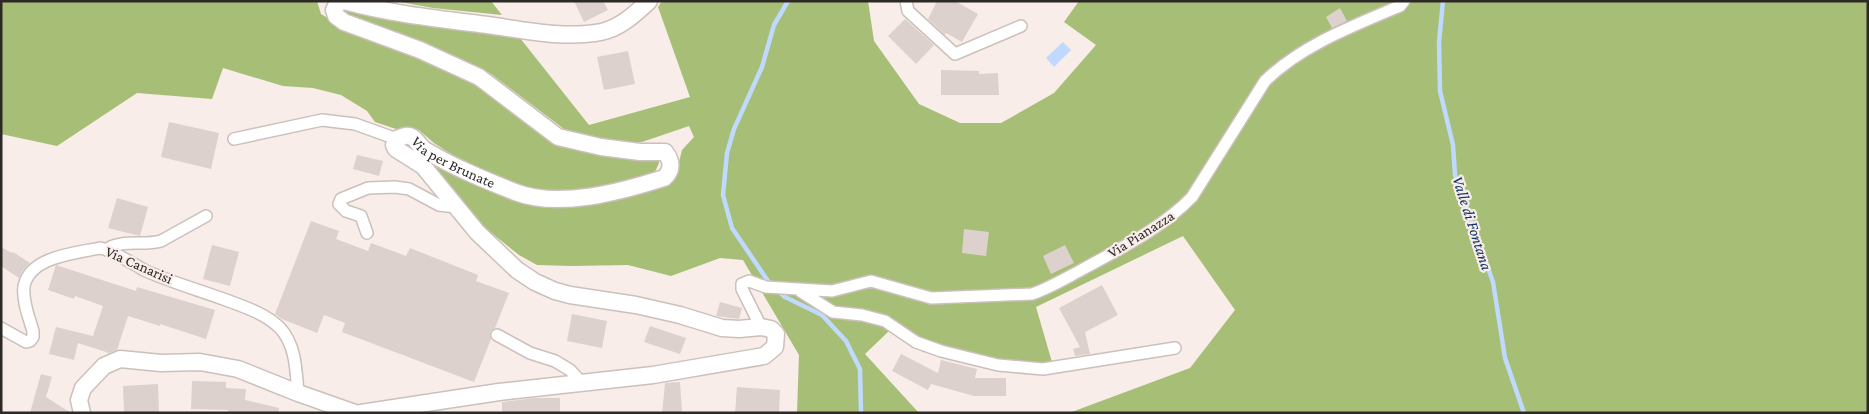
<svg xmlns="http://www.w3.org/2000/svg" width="1869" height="414" viewBox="0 0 1869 414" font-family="'Crimson Pro',serif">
<rect width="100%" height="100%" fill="#f8ede8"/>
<path fill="#a7be76" d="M 1,1 L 317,1 L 321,14 L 331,20 L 476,80 L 553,138 L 658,159 L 659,163 L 654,174 L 586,191 L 546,193 L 519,187 L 454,156 L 434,143 L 419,130 L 410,128 L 396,129 L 375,122 L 367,111 L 341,95 L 313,88 L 283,86 L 223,68 L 212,99 L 137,93 L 57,146 L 1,134 Z
M 395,1 L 491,1 L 502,15 L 433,8 Z
M 662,1 L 868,1 L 874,41 L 919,104 L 960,123 L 1001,123 L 1054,93 L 1096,45 L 1064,22 L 1079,1 L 1868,1 L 1868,413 L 1069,413 L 1190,368 L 1235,310 L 1183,236 L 1036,307 L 1054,369 L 923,352 L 889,331 L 865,354 L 919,413 L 797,413 L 799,355 L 743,260 L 720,258 L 671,276 L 628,265 L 571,266 L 537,265 L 519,255 L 484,227 L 420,156 L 548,202 L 677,170 L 682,150 L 694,137 L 689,126 L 642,142 L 617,142 L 564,129 L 491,74 C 447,49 397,35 350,18 L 344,13 L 345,7 L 516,33 L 589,125 L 690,97 L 658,7 Z"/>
<path fill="#bfd9ff" d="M 1063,42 L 1071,50 L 1054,67 L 1046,58 Z"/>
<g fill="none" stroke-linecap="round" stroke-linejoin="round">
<path stroke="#bfd9ff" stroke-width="4.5" d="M 1443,1 L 1439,42 L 1440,91 L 1453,145 L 1455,175 L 1493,282 L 1505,358 L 1524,413
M 770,284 L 732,228 L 723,195 L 727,153 L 734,129 L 762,67 L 774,25 L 788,1
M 778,291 L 785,297 L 822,315 L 846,341 L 860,369 L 861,413"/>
</g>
<path fill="#ddd1cd" d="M 574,1 L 603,1 L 608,10 L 584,22 Z
M 937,1 L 955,1 L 978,14 L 962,42 L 946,33 L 945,35 L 928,19 Z
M 1340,8 L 1347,21 L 1332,28 L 1326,17 Z
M 905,19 L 934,45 L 916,64 L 888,36 Z
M 628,51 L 635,84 L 604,90 L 597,57 Z
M 941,70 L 979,71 L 979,74 L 998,73 L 999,95 L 941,95 Z
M 169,122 L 219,133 L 211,169 L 161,157 Z
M 357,155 L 383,161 L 379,176 L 353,169 Z
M 117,198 L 148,207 L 140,236 L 108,228 Z
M 311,221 L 339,231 L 336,239 L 368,251 L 371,243 L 406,256 L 410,248 L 478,275 L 476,281 L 509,293 L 495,328 L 490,332 L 491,339 L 474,382 L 342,332 L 345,323 L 324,315 L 317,333 L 282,319 L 275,314 Z
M 964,229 L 989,232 L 986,256 L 962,253 Z
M 212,245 L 239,252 L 230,286 L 203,279 Z
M 1065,245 L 1074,263 L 1051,274 L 1043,256 Z
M 1,247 L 12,253 L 13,252 L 30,263 L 22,271 L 19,278 L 1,266 Z
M 56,265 L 136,291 L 137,287 L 215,310 L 206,339 L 160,324 L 160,326 L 128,316 L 117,350 L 109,353 L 78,343 L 74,360 L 49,354 L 56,327 L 93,336 L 103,306 L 75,296 L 74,299 L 48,290 Z
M 1102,285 L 1118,315 L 1085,332 L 1090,354 L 1075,356 L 1073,349 L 1080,347 L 1059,308 Z
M 720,302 L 742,308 L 739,319 L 716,316 Z
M 572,314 L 607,321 L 602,348 L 567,341 Z
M 650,326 L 686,338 L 680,354 L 644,342 Z
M 901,354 L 938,373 L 941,360 L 977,369 L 975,378 L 1006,378 L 1006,396 L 974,396 L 931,384 L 928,390 L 892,371 Z
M 41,374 L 52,377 L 46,397 L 71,413 L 30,413 Z
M 192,381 L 226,382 L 226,388 L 246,389 L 245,400 L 279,408 L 278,413 L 241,413 L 228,412 L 228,410 L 191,409 Z
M 680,382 L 682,413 L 662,413 L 665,383 Z
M 158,384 L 159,413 L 124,413 L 123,386 Z
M 737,387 L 780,390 L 779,413 L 735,413 Z
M 534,398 L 560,398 L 560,413 L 502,413 L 502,402 Z"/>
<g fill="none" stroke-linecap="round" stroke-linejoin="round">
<g stroke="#cbc0bc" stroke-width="14">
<path id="street" d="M 906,1 L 908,11 L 955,54 L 1021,26
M 234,139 L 322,120 L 355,124 L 397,139
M 367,233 L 361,216 L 346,211 L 339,204 L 341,199 L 368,188 L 395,187 L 409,189 L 439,205 L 456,207
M 107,249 C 122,239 144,246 161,241 L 206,216
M 800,291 L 833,312 L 862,315 L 885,321 L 916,342 L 941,351 L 998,365 L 1043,369 L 1175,348
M 761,327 L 742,289 L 742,284 L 749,281 L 766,287 L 832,291 L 871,281 L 931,298 L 1032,294 C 1050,288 1066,278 1083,269 C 1121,248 1162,228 1192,197 L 1265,81 C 1302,45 1353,26 1400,6 L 1404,1
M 1,328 L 26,342 L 30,341 L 33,337 L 33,331 C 29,318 22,300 24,286 C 30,256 77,253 100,248 C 110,249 133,264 144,270 C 170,282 199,290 226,300 C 245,307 266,314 280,328 C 296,345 296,371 298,393
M 497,335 L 530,353 L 555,361 L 570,370 L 582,383"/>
</g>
<g stroke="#cbc0bc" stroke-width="19">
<g id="secondary">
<path d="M 82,413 L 79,400 L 83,388 L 104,366 L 120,359 L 161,363 L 200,362 L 238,369 L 298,393 L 355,413"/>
<path id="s1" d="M 361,413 L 499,392 L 653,375 L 764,356 L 775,347 L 776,334 L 771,329 L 761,327 L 739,329 L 722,328 L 680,315 L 636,305 L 570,295 L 555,291 L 535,282 L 517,270 L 477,232 L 423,166 L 396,149 L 394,145 L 397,139 C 402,137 407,134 412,137 C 417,140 420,147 425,150 C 453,167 485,180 515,192 C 559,209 620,192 664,178 C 673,170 672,161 665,152 L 640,152 L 601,147 L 558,137 L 479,77 L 420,50 L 344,22 L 336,16 L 334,10 L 337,4 L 344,1 C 391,14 439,19 487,25 C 524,30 564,39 601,32 C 620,28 635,14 649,1"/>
</g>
</g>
<use href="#street" stroke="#fff" stroke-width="11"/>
<use href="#secondary" stroke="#fff" stroke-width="16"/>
</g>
<g text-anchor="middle" stroke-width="4.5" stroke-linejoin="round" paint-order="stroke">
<g font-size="15" fill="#2d2927" stroke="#f8ede8">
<text dy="5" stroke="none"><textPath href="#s1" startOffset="954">Via per Brunate</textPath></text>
<text transform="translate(1141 234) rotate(-32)" y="5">Via Pianazza</text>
<text transform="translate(139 265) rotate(24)" y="5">Via Canarisi</text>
</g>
<g font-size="16" font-style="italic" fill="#0d3368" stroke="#f8ede8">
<text transform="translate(1473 223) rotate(72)" y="6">Valle di Fontana</text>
</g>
</g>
<rect width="1869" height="414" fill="none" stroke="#2d2927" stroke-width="5"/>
</svg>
